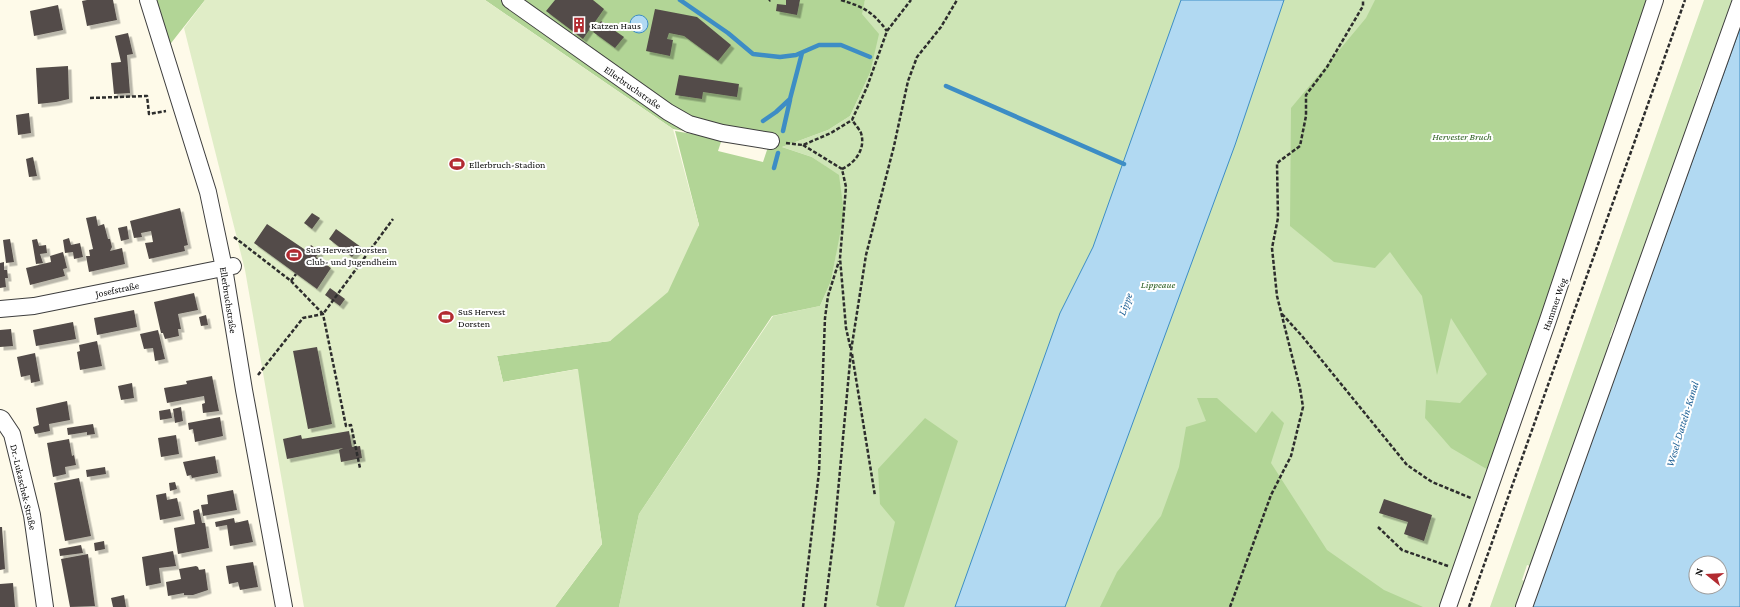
<svg xmlns="http://www.w3.org/2000/svg" width="1740" height="607" viewBox="0 0 1740 607" font-family="'Crimson Pro',serif">
<defs>
<filter id="shadow"><feDropShadow dx="3.5" dy="3.5" stdDeviation="0" flood-color="#0004"/></filter>
</defs>
<rect width="100%" height="100%" fill="#fefae9"/>
<path fill="#cee5b6" d="M 865,0 L 1657,0 L 1447,607 L 619,607 L 639,514 L 773,316 L 820,306 L 831,281 L 836,253 L 825,166 L 812,157 L 782,147 L 828,130 L 850,116 L 870,73 L 861,14 Z
M 1704,0 L 1737,0 L 1708,82 L 1702,80 L 1697,96 L 1702,98 L 1621,323 L 1616,322 L 1610,337 L 1615,339 L 1533,567 L 1527,565 L 1522,580 L 1527,582 L 1518,607 L 1490,607 Z"/>
<path fill="#b2d596" d="M 148,0 L 205,0 L 164,52 Z
M 485,0 L 865,0 L 862,14 L 879,34 L 870,73 L 850,116 L 828,130 L 782,147 L 812,157 L 839,175 L 844,213 L 831,281 L 820,306 L 772,316 L 639,514 L 619,607 L 555,607 L 602,544 L 577,369 L 503,382 L 497,356 L 610,341 L 699,225 L 675,131 L 722,139 L 718,151 L 763,162 L 768,147 L 776,147 L 673,129 Z
M 1375,0 L 1656,0 L 1490,471 L 1451,448 L 1425,418 L 1426,400 L 1460,403 L 1487,374 L 1451,318 L 1437,375 L 1422,296 L 1390,252 L 1375,268 L 1334,262 L 1290,226 L 1291,108 L 1366,18 Z
M 1197,398 L 1217,398 L 1256,433 L 1272,411 L 1284,423 L 1271,463 L 1327,550 L 1384,590 L 1423,607 L 1100,607 L 1117,572 L 1161,516 L 1179,467 L 1186,427 L 1206,421 Z
M 925,418 L 958,441 L 904,607 L 880,607 L 876,605 L 895,522 L 880,504 L 878,469 Z"/>
<path fill="#e0edc7" d="M 205,0 L 485,0 L 673,129 L 699,225 L 668,292 L 610,341 L 497,356 L 503,382 L 578,369 L 602,544 L 555,607 L 304,607 L 245,270 L 184,28 Z"/>
<path fill="#b1d9f2" stroke="#3d8dc5" fill-rule="evenodd" d="M 1181,0 L 1284,0 L 1235,145 L 1065,607 L 955,607 L 1060,313 L 1093,247 Z
M630 24a9 9 0 1 1 18 0a9 9 0 1 1-18 0Z
M 1740,28 L 1740,607 L 1531,607 L 1557,537 ZM 1696,563 L 1720,563 L 1720,587 L 1696,587 Z"/>
<g fill="none" stroke-linecap="round" stroke-linejoin="round">
<path stroke="#3d8dc5" stroke-width="4.5" d="M 680,0 L 728,33 L 753,54 L 780,57 L 796,55 L 819,45 L 841,45 L 870,57
M 946,86 L 1124,164
M 763,121 L 776,112 L 790,99 L 802,53
M 783,131 L 790,100
M 774,168 L 778,153"/>
</g>
<path fill="#534c48" filter="url(#shadow)" d="M 87,0 L 113,0 L 117,20 L 87,26 L 82,1 Z
M 555,0 L 593,0 L 604,9 L 583,39 L 546,11 Z
M 786,0 L 800,0 L 797,15 L 776,11 L 777,4 L 786,5 Z
M 58,5 L 63,30 L 34,36 L 30,11 Z
M 655,9 L 697,17 L 731,45 L 718,61 L 684,36 L 669,33 L 667,39 L 673,40 L 670,56 L 646,51 Z
M 601,21 L 624,37 L 615,48 L 593,32 Z
M 128,33 L 133,54 L 127,55 L 130,93 L 114,94 L 111,63 L 121,62 L 115,36 Z
M 68,66 L 69,99 L 56,102 L 38,104 L 36,68 Z
M 679,75 L 739,84 L 737,97 L 703,92 L 702,99 L 675,95 Z
M 29,113 L 31,133 L 18,135 L 16,115 Z
M 33,157 L 37,176 L 29,177 L 26,159 Z
M 180,208 L 188,245 L 184,246 L 185,251 L 149,259 L 145,243 L 153,242 L 151,231 L 141,233 L 142,237 L 134,238 L 130,221 Z
M 312,213 L 320,218 L 312,229 L 304,223 Z
M 96,216 L 98,226 L 104,224 L 108,239 L 110,239 L 112,247 L 110,251 L 122,248 L 125,264 L 89,272 L 86,256 L 90,256 L 89,250 L 93,249 L 86,218 Z
M 267,224 L 307,251 L 311,245 L 320,252 L 316,257 L 331,268 L 317,289 L 254,243 Z
M 127,226 L 129,239 L 121,241 L 118,228 Z
M 336,229 L 361,247 L 352,257 L 329,239 Z
M 69,238 L 71,245 L 80,243 L 83,257 L 74,259 L 73,252 L 65,253 L 63,240 Z
M 10,239 L 14,262 L 6,263 L 3,240 Z
M 37,239 L 39,246 L 46,245 L 47,253 L 40,254 L 43,263 L 36,264 L 32,240 Z
M 63,252 L 67,268 L 63,269 L 65,276 L 30,285 L 26,268 L 51,262 L 50,256 Z
M 4,262 L 4,270 L 7,270 L 8,278 L 5,278 L 6,287 L 0,288 L 0,263 Z
M 330,288 L 345,299 L 340,306 L 325,295 Z
M 194,293 L 198,310 L 178,314 L 181,329 L 178,329 L 179,336 L 165,339 L 163,333 L 161,333 L 154,302 Z
M 134,310 L 137,327 L 97,335 L 94,318 Z
M 206,315 L 208,325 L 201,326 L 199,317 Z
M 73,322 L 76,339 L 36,346 L 33,330 Z
M 11,329 L 13,346 L 0,347 L 0,330 Z
M 158,330 L 165,359 L 155,361 L 153,348 L 144,349 L 140,334 Z
M 97,341 L 102,366 L 80,370 L 77,352 L 80,351 L 79,345 Z
M 317,347 L 332,424 L 308,429 L 293,351 Z
M 35,353 L 40,381 L 31,383 L 30,375 L 21,377 L 17,357 Z
M 212,376 L 219,411 L 203,413 L 202,404 L 205,403 L 204,396 L 167,403 L 164,388 L 187,384 L 186,381 Z
M 132,383 L 134,398 L 121,400 L 118,386 Z
M 67,401 L 70,420 L 49,424 L 50,431 L 35,434 L 33,427 L 39,425 L 36,408 Z
M 181,407 L 183,421 L 175,423 L 173,409 Z
M 170,409 L 172,418 L 160,420 L 159,411 Z
M 220,417 L 223,436 L 195,442 L 193,429 L 189,430 L 188,423 Z
M 93,424 L 95,434 L 87,435 L 87,432 L 68,435 L 67,428 Z
M 349,431 L 352,447 L 360,446 L 362,458 L 341,462 L 339,450 L 343,448 L 287,459 L 283,439 L 301,435 L 302,439 Z
M 176,435 L 179,454 L 161,457 L 158,438 Z
M 69,439 L 72,456 L 74,455 L 76,465 L 65,467 L 66,474 L 53,477 L 47,443 Z
M 215,456 L 218,473 L 192,478 L 191,475 L 187,476 L 183,462 Z
M 105,467 L 106,474 L 87,477 L 86,470 Z
M 79,478 L 91,536 L 65,541 L 54,483 Z
M 175,482 L 177,489 L 170,491 L 169,483 Z
M 233,490 L 237,510 L 203,516 L 201,505 L 208,504 L 207,495 Z
M 166,493 L 167,500 L 177,498 L 181,516 L 160,520 L 156,495 Z
M 1384,499 L 1432,515 L 1424,541 L 1404,534 L 1408,522 L 1379,513 Z
M 199,509 L 202,523 L 205,523 L 209,548 L 178,554 L 174,528 L 195,524 L 193,511 Z
M 234,518 L 235,523 L 248,520 L 253,542 L 230,546 L 227,525 L 216,527 L 215,522 Z
M 0,527 L 2,527 L 5,569 L 0,570 Z
M 104,541 L 105,549 L 95,551 L 94,543 Z
M 81,545 L 83,553 L 60,556 L 59,549 Z
M 173,551 L 176,566 L 159,568 L 161,583 L 146,586 L 142,557 Z
M 88,554 L 95,606 L 70,607 L 61,559 Z
M 253,562 L 258,587 L 240,590 L 238,582 L 229,584 L 226,566 Z
M 196,566 L 198,567 L 199,570 L 205,569 L 208,590 L 193,595 L 184,595 L 184,593 L 168,596 L 166,582 L 181,579 L 179,569 Z
M 13,583 L 15,607 L 0,607 L 0,584 Z
M 124,595 L 126,607 L 113,607 L 111,598 Z"/>
<g fill="none" stroke-linecap="round" stroke-linejoin="round">
<g stroke="#3e3e3e" stroke-width="18">
<path id="minor" d="M 148,0 L 208,192 L 224,268 L 244,390 L 284,607
M 510,0 L 668,112 L 689,124 L 722,133 L 771,141
M 0,309 L 34,306 L 233,266
M 0,418 L 2,419 L 12,434 L 32,515 L 45,607
M 1448,607 L 1548,320 L 1655,0
M 1524,607 L 1740,3"/>
</g>
<path stroke="#2d2d2d" stroke-width="2.5" stroke-dasharray="4 2" stroke-linecap="butt" d="M 841,0 C 864,7 873,12 887,31
M 769,1 L 770,0
M 90,98 L 147,96 L 149,114 L 166,111
M 786,143 L 803,145 L 831,133 L 852,120 L 867,87 L 887,31 L 911,0
M 803,145 L 842,169 L 846,187 L 840,258 L 846,328 L 851,350
M 842,169 C 855,163 866,149 861,133 C 859,129 855,124 852,120
M 234,237 L 291,281 L 323,314 L 393,219
M 291,281 L 296,274
M 1282,314 L 1302,336 L 1407,465 L 1432,482 L 1471,498
M 852,354 L 875,496
M 258,375 L 303,318 L 323,314 L 346,426 L 351,425 L 360,468
M 1378,527 L 1402,550 L 1448,566
M 803,607 L 819,472 L 825,318 L 828,296 L 839,261
M 825,607 L 834,535 L 851,351 L 866,255 L 894,146 L 908,81 L 917,57 L 941,27 L 957,0
M 1230,607 L 1271,495 L 1291,456 L 1303,407 L 1300,388 L 1277,296 L 1272,248 L 1278,218 L 1277,163 L 1300,146 L 1306,116 L 1306,95 L 1327,67 L 1363,6 L 1363,0
M 1469,607 L 1685,0"/>
<use href="#minor" stroke="#fff" stroke-width="16"/>
</g>
<defs>
<g id="building-bare" transform="scale(1.2)"><path d="M-4-6H4V6H1V3H-1V6H-4ZM-2.5-4.3h1.7v1.8h-1.7ZM.8-4.3h1.7v1.8H.8ZM-2.5-1h1.7V.8h-1.7ZM.8-1h1.7V.8H.8Z" fill="#b22b31" stroke="#fff" stroke-width="2.5" paint-order="stroke"/></g>
<g id="stadium-bare" transform="scale(1.2)"><path d="M0-5a6.5 5 0 1 0 0 10a6.5 5 0 1 0 0-10ZM-3.5-1.8h7v3.6h-7Z" fill="#b22b31" stroke="#fff" stroke-width="2.5" paint-order="stroke"/></g>
</defs>
<g fill-rule="evenodd">
<use href="#building-bare" x="579" y="25"/>
<use href="#stadium-bare" x="457" y="164"/>
<use href="#stadium-bare" x="294" y="255"/>
<use href="#stadium-bare" x="446" y="317"/>
</g>
<g text-anchor="middle" stroke-width="4" stroke-linejoin="round" paint-order="stroke">
<g font-size="10" fill="#0b0b0b" stroke="#fff" text-anchor="start">
<text x="591" y="29">Katzen Haus</text>
<text x="469" y="168">Ellerbruch-Stadion</text>
<text x="306" y="253">SuS Hervest Dorsten<tspan x="306" dy="12">Club- und Jugendheim</tspan></text>
<text x="458" y="315">SuS Hervest<tspan x="458" dy="12">Dorsten</tspan></text>
</g>
<g font-size="10" fill="#0b0b0b" stroke="#fff">
<text transform="translate(633 87) rotate(35)" y="4">Ellerbruchstraße</text>
<text transform="translate(117 289) rotate(-12)" y="4">Josefstraße</text>
<text transform="translate(229 300) rotate(81)" y="4">Ellerbruchstraße</text>
<text transform="translate(1554 304) rotate(-71)" y="4">Hammer Weg</text>
<text transform="translate(24 487) rotate(77)" y="4">Dr.-Lukaschek-Straße</text>
</g>
<g font-size="10" font-style="italic" fill="#2c5e20" stroke="#fff">
<text x="1462" y="140">Hervester Bruch</text>
<text x="1158" y="288">Lippeaue</text>
</g>
<g font-size="11" font-style="italic" fill="#1c5f94" stroke="#fff">
<text transform="translate(1125 304) rotate(-70)" y="4">Lippe</text>
<text transform="translate(1682 424) rotate(-73)" y="4">Wesel-Datteln-Kanal</text>
</g>
</g>
<g transform="translate(1708 575) rotate(288)"><circle r="19" fill="#ffffff" stroke="#9d9d9d"/>
<path d="M0-3L7 15L0 10L-7 15Z" fill="#b22b31"/>
<text y="-6" font-size="11" font-weight="bold" text-anchor="middle" fill="#0b0b0b">N</text>
</g>
</svg>
